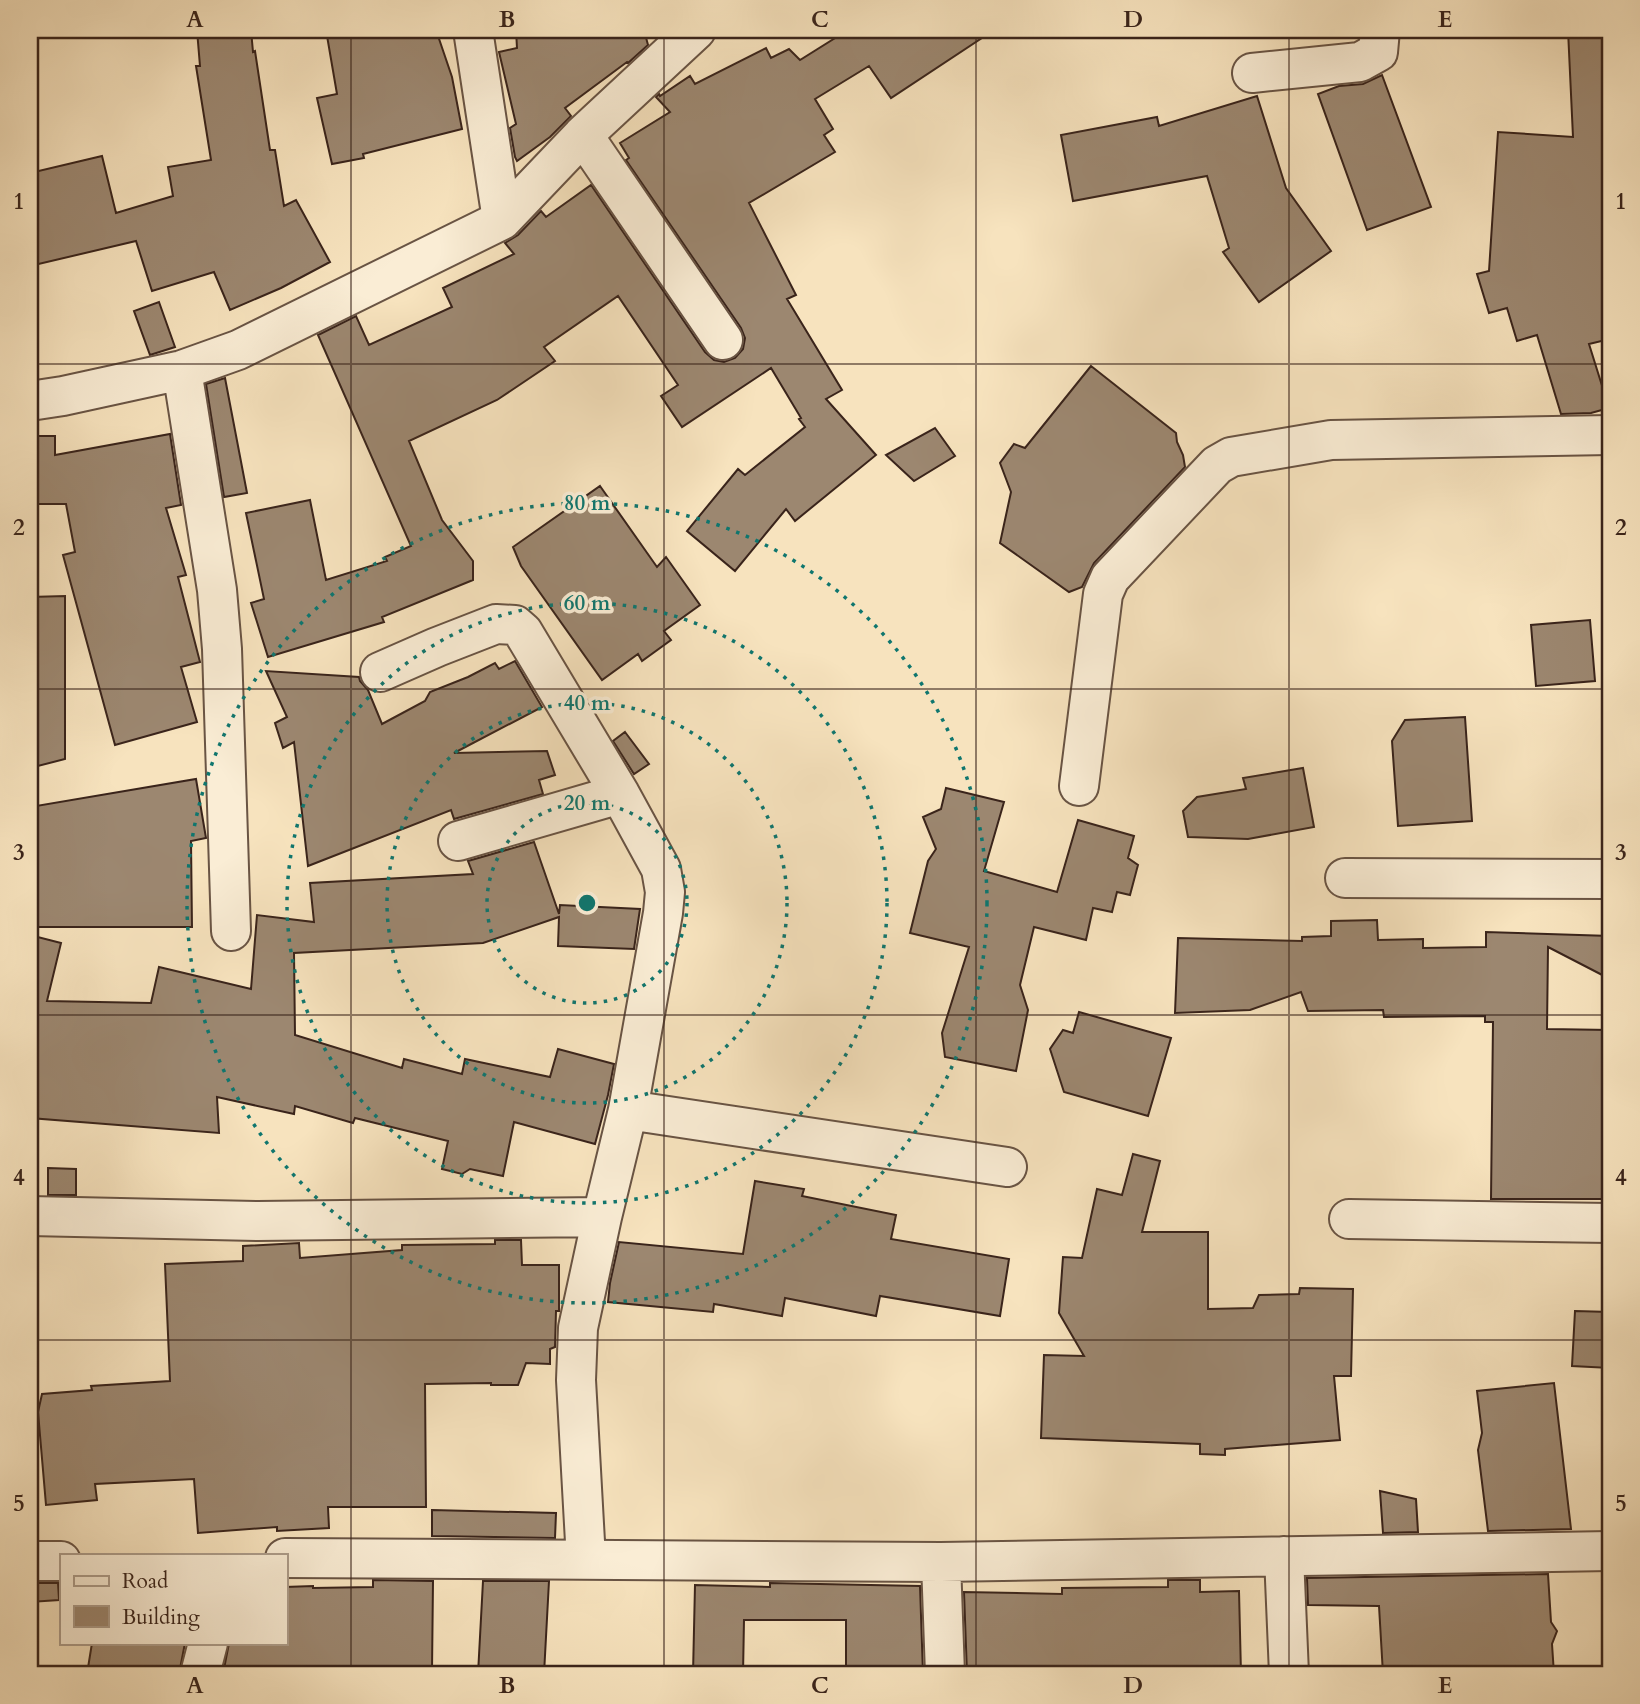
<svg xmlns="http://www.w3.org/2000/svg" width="1640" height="1704" viewBox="0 0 1640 1704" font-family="Cardo,serif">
<rect width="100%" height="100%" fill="#f7e3be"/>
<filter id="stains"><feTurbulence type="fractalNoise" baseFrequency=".00286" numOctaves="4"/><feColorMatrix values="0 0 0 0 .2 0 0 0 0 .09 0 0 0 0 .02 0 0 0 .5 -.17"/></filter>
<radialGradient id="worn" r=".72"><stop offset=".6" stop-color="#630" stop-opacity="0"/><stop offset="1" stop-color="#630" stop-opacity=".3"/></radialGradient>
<path fill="#9c8770" stroke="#3a241b" stroke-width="2" d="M 197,30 L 251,30 L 253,52 L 255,51 L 270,150 L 275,150 L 284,206 L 296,200 L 330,262 L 281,288 L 230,310 L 214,272 L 152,291 L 136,241 L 30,266 L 30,173 L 102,156 L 116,213 L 173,196 L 168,167 L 211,160 L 196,66 L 200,66 Z
M 326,30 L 436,30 L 452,77 L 462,129 L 363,154 L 364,158 L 332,164 L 317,98 L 337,94 Z
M 516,30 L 644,30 L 648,45 L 628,63 L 627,62 L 565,108 L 571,116 L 550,137 L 517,161 L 515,157 L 510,128 L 516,124 L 499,52 L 517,48 Z
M 848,30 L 994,30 L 891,98 L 869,66 L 815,99 L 833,129 L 824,135 L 835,152 L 749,203 L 796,295 L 787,299 L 842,390 L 826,399 L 876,455 L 795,521 L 786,509 L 735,571 L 687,531 L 738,469 L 745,475 L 805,427 L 799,419 L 801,418 L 771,368 L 682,427 L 661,396 L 678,385 L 618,296 L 544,347 L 555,361 L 497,400 L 409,441 L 442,520 L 473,561 L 473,580 L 382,617 L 384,622 L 268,657 L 251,603 L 264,599 L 246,513 L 310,500 L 326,580 L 387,561 L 385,557 L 411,546 L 318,335 L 356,316 L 369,345 L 452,307 L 443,288 L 514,254 L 505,243 L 518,235 L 541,211 L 546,217 L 591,185 L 705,352 L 714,360 L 724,362 L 735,358 L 743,349 L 745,338 L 741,328 L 626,160 L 629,158 L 620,143 L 670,112 L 656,97 L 659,94 L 660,96 L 690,76 L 695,84 L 766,48 L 771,58 L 789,49 L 800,60 Z
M 1568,30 L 1610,30 L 1610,339 L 1589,344 L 1609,408 L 1591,413 L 1561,414 L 1537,335 L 1517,341 L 1507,308 L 1489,313 L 1477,274 L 1489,271 L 1498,132 L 1573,137 Z
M 1382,75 L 1431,207 L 1367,230 L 1318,94 L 1339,86 L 1363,84 Z
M 1257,96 L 1286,188 L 1331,251 L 1259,302 L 1223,252 L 1229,248 L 1207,176 L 1073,201 L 1061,135 L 1157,117 L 1159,126 Z
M 159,302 L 175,347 L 150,355 L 134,311 Z
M 1091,366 L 1176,433 L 1177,442 L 1183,455 L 1185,467 L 1094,563 L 1082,587 L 1069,592 L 1000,543 L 1011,492 L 1000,463 L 1014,444 L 1025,448 Z
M 225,378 L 247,493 L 224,497 L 206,384 Z
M 935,428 L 955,456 L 914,481 L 886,455 Z
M 170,434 L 181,505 L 166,508 L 186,575 L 178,577 L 200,662 L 181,667 L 197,722 L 115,745 L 63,555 L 75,552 L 66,504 L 30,504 L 30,436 L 55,436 L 55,455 Z
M 600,486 L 657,567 L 666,557 L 700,605 L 664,631 L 671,640 L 642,661 L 638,654 L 602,680 L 521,566 L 513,547 Z
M 65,596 L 65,759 L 30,768 L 30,597 Z
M 1590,620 L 1595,681 L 1536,686 L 1531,625 Z
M 515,661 L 542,707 L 454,753 L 547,751 L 555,775 L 539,780 L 543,794 L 454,819 L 451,810 L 308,866 L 294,742 L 283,748 L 275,723 L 287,717 L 266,671 L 359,677 L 360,681 L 368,690 L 382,724 L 425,701 L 430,692 L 468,677 L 495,663 L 499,669 Z
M 1465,717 L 1472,821 L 1398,826 L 1392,741 L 1405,720 Z
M 625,732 L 649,764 L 634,774 L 613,741 Z
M 1303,768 L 1314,827 L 1248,839 L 1188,837 L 1183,811 L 1197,797 L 1246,789 L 1243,778 Z
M 196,779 L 206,838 L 191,841 L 192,927 L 30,927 L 30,807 Z
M 946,788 L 1004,802 L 984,871 L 1057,892 L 1078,820 L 1134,836 L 1128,858 L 1138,865 L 1130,895 L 1117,892 L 1112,912 L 1093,908 L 1086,940 L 1034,927 L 1020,985 L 1028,1010 L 1016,1071 L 945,1057 L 942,1033 L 969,947 L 910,933 L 928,861 L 936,849 L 923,817 L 941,809 Z
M 534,842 L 559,914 L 560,905 L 640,909 L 634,949 L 558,946 L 559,917 L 483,943 L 294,953 L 295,1035 L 402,1068 L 404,1059 L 462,1074 L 465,1059 L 550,1077 L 558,1049 L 614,1064 L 608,1095 L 595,1144 L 514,1122 L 503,1176 L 470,1169 L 462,1174 L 442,1169 L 448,1141 L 355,1118 L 353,1123 L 295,1106 L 294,1114 L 217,1097 L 219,1133 L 30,1118 L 30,935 L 61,943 L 47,1001 L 151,1003 L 159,967 L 251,989 L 257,915 L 314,922 L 310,883 L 473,874 L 468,861 Z
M 1377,920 L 1378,940 L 1423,939 L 1423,948 L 1486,947 L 1486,932 L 1610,936 L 1610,979 L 1548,947 L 1547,1029 L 1610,1030 L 1610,1199 L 1491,1199 L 1493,1022 L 1485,1022 L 1485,1016 L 1384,1017 L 1383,1010 L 1308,1011 L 1301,992 L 1250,1010 L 1175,1013 L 1178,938 L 1302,941 L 1302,937 L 1331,936 L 1331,921 Z
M 1079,1012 L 1171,1038 L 1148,1116 L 1064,1092 L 1050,1049 L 1063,1030 L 1073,1033 Z
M 1133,1154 L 1160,1161 L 1142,1232 L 1208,1232 L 1208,1309 L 1253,1308 L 1259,1295 L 1299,1294 L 1300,1288 L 1353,1289 L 1351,1376 L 1334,1376 L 1340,1440 L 1225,1449 L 1225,1455 L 1200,1454 L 1200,1444 L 1041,1438 L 1044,1355 L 1084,1356 L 1059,1313 L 1063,1257 L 1082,1258 L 1097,1189 L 1122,1195 Z
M 48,1168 L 76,1169 L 76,1195 L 48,1195 Z
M 755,1181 L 804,1189 L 802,1196 L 896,1215 L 891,1239 L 1009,1259 L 1000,1316 L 880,1296 L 876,1316 L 785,1298 L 782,1316 L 714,1304 L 713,1312 L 608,1302 L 610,1283 L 619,1242 L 743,1254 Z
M 495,1240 L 521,1240 L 522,1265 L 559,1265 L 559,1311 L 556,1311 L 555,1347 L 550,1349 L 550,1364 L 526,1363 L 518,1385 L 491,1385 L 491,1383 L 425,1384 L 426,1507 L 328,1507 L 329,1528 L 277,1531 L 277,1527 L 198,1533 L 194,1479 L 95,1484 L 97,1500 L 46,1505 L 38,1412 L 42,1394 L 92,1390 L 91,1386 L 170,1381 L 165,1264 L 243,1261 L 243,1246 L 299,1243 L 300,1258 L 402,1250 L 402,1245 L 495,1244 Z
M 1575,1311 L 1610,1312 L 1610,1368 L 1572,1366 Z
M 1554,1383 L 1571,1529 L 1488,1531 L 1478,1450 L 1482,1433 L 1477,1391 Z
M 1380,1491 L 1416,1499 L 1418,1532 L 1383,1533 Z
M 432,1510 L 556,1513 L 555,1538 L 432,1536 Z
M 1548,1574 L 1551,1622 L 1557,1631 L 1552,1644 L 1554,1674 L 1383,1674 L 1379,1606 L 1308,1605 L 1307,1578 Z
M 373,1580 L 433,1581 L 432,1671 L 364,1671 L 364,1674 L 223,1674 L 229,1643 L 285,1643 L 285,1587 L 313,1586 L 313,1588 L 373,1587 Z
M 1168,1580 L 1200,1580 L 1200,1592 L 1239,1591 L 1241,1674 L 967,1674 L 964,1592 L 1062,1594 L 1062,1588 L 1168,1587 Z
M 483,1581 L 549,1581 L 544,1674 L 478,1674 Z
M 30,1583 L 58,1583 L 59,1600 L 30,1602 Z
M 770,1583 L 920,1586 L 923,1674 L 846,1674 L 846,1620 L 744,1620 L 743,1674 L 693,1674 L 695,1585 L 770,1587 Z
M 92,1643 L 185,1643 L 179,1674 L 87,1674 Z"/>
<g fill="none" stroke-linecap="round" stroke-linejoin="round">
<g stroke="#695444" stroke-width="42">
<path id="minor" d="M 473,30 L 502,220
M 1252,73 L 1360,62 L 1378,52 L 1380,30
M 583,135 L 723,340
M 182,370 L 217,590 L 222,649 L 231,931
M 30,401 L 63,396 L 182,370 L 238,350 L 502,220 L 583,135 L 696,30
M 380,672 L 437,647 L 496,624 L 515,625 L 523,632 L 620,794 L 661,869 L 665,892 L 663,913 L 628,1110 L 602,1217 L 578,1328 L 576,1380 L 586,1560
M 1079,786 L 1103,594 L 1110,578 L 1217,465 L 1231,457 L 1331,440 L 1610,435
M 458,841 L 620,794
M 1345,878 L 1610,879
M 628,1110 L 1007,1167
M 30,1216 L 258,1221 L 602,1217
M 1349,1219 L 1610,1223
M 1284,1556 L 1289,1674
M 285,1558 L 941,1562 L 1610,1551
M 30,1561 L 61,1561
M 941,1562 L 945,1674
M 200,1674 L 208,1643"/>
</g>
<use href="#minor" stroke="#faedd5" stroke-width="38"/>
</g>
<path fill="none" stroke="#3a241b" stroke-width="2" stroke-opacity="0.55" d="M 351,30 L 351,1674M 664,30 L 664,1674M 976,30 L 976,1674M 1289,30 L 1289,1674M 30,364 L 1610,364M 30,689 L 1610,689M 30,1015 L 1610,1015M 30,1340 L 1610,1340"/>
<g fill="none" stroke="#0f766e" stroke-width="3.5" stroke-dasharray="3.5 7">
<circle cx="587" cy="903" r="100"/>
<circle cx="587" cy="903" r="200"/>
<circle cx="587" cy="903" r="300"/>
<circle cx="587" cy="903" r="400"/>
</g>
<circle cx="587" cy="903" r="10" fill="#0f766e" stroke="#faedd5" stroke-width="3.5"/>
<g font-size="21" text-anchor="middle" font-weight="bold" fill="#0f766e" stroke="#faedd5" stroke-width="7" stroke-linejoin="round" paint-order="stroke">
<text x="587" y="510">80 m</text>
<text x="587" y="610">60 m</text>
<text x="587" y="710">40 m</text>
<text x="587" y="810">20 m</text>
</g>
<rect width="1640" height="1704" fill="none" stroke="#f7e3be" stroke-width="77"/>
<rect x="60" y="1554" width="228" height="91" fill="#faedd5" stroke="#ad9d8b" stroke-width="2"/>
<rect x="74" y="1576" width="35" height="10" fill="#faedd5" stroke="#ad9d8b" stroke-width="2"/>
<text x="122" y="1588" font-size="21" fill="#3a241b">Road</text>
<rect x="74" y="1606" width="35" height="21" fill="#9c8770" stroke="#ad9d8b" stroke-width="2"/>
<text x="122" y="1624" font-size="21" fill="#3a241b">Building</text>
<rect x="38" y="38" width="1564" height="1628" fill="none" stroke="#3a241b" stroke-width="2.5"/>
<g font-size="23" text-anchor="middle" font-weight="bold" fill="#3a241b">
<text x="195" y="27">A</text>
<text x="507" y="27">B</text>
<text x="820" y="27">C</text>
<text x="1133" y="27">D</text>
<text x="1445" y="27">E</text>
<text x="19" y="209">1</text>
<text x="1621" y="209">1</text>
<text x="19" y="535">2</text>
<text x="1621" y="535">2</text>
<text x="19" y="860">3</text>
<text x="1621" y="860">3</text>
<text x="19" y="1185">4</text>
<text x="1621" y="1185">4</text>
<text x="19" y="1511">5</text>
<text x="1621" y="1511">5</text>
<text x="195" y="1693">A</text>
<text x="507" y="1693">B</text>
<text x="820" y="1693">C</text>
<text x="1133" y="1693">D</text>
<text x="1445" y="1693">E</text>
</g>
<rect width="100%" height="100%" filter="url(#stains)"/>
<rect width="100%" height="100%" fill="url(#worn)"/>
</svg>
